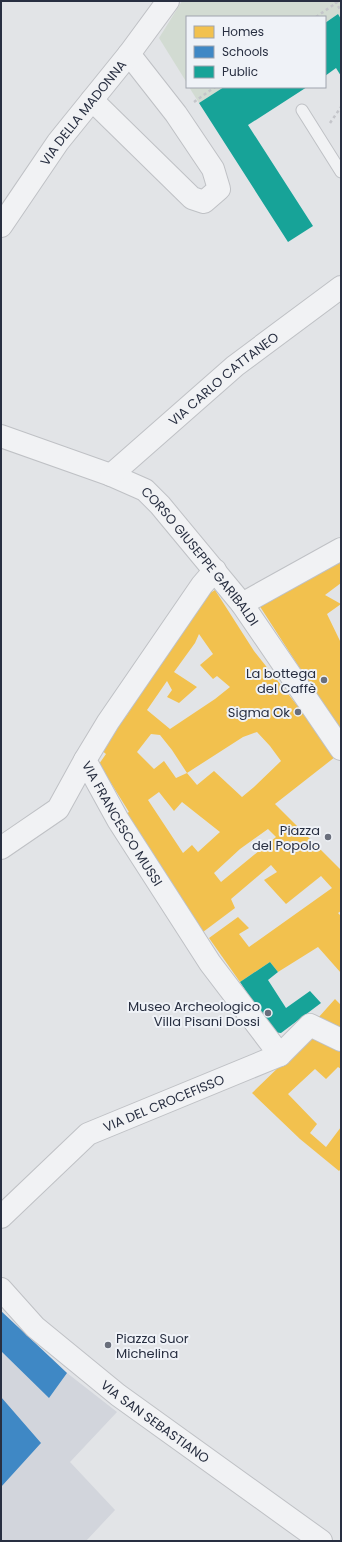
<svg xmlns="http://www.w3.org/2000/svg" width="342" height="1542" viewBox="0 0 342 1542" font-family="Poppins,sans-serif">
<rect width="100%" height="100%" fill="#e2e4e7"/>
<path fill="#d2d5dc" d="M 1,1311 L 67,1373 L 117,1412 L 70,1462 L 115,1510 L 86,1541 L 1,1541 Z"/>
<path fill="#d2dbd2" d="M 182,1 L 341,1 L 341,19 L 338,14 L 325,23 L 325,17 L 187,17 L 187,83 L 159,38 Z
M 189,87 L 224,87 L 199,103 Z"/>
<path fill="#f2c14e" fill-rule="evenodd" d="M 341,559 L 341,583 L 325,595 L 341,604 L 327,614 L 341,643 L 341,732 L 259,605 Z
M 215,590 L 254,651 L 308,719 L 335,757 L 275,804 L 341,870 L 341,911 L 338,913 L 341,916 L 341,973 L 318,947 L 278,972 L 270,962 L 240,982 L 209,938 L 238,917 L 249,928 L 239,934 L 249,947 L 332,888 L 321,876 L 286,904 L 264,880 L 277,872 L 271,865 L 231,899 L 235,908 L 203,932 L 176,889 L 122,816 L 129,812 L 99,764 L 106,754 L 100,749 L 127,715 L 196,602 ZM 199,634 L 213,654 L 200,665 L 213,679 L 217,676 L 230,687 L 215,699 L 170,729 L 147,710 L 167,681 L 172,690 L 167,697 L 179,703 L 197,687 L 174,672 L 195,643 ZM 257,732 L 270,746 L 281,761 L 254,787 L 242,797 L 214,771 L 197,785 L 187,773 L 176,778 L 164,761 L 154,769 L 137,752 L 151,734 L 160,735 L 172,750 L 187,773 L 243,737 ZM 159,792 L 174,811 L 182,802 L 220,832 L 198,852 L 192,845 L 183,853 L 148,800 ZM 268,829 L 276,837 L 221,882 L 214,873 L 240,849 Z
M 335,999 L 341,1005 L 341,1029 L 318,1018 Z
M 312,1035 L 341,1046 L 341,1069 L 338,1067 L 326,1079 L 315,1069 L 288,1094 L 317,1124 L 310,1133 L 326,1147 L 341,1127 L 341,1169 L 339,1171 L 300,1139 L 252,1093 Z"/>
<path fill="#3f88c5" d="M 1,1311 L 67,1373 L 49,1398 L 1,1351 Z
M 1,1397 L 41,1443 L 1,1487 Z"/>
<path fill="#17a398" d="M 338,14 L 341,19 L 341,76 L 336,68 L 325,76 L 325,23 Z
M 224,87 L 307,87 L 248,125 L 313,226 L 288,242 L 199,103 Z
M 270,962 L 278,972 L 268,980 L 286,1008 L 310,991 L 321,1003 L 281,1033 L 273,1032 L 240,982 Z"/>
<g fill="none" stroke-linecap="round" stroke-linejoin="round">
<g stroke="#bfc1c5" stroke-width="13">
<path id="lane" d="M 302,110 L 341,172"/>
</g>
<g stroke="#bfc1c5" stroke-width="24">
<g id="street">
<path d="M 92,100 L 192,198 L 204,202 L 219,189 L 213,169 L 176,114 L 129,54"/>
<path id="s1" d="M 1,226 L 58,142 L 129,54 L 168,1"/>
<path id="s2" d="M 1,436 L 111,475 L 145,490 L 160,505 L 242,604 L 341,749"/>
<path id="s3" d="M 111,475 L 235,366 L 341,287"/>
<path id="s4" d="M 215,570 L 202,585 L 108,722 L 85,760 L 118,820 L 210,963 L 280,1055"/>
<path d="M 242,604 L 341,549"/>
<path d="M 1,848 L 58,809 L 85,760"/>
<path id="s5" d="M 1,1217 L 88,1134 L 280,1055 L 310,1025 L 341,1040"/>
<path id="s6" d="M 1,1289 L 35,1327 L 118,1395 L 321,1541"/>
</g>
</g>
<path stroke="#c4c5ca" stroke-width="2.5" stroke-dasharray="3 3" stroke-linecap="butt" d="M 335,1 L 341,11
M 316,17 L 339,1
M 194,102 L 215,87
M 330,123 L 341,107"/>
<use href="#lane" stroke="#f1f2f4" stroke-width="11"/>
<use href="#street" stroke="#f1f2f4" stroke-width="22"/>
</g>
<g fill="#696e7b" stroke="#eff2f7" stroke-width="1.5">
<circle cx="324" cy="680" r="4"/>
<circle cx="298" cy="712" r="4"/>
<circle cx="328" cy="837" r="4"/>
<circle cx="268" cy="1013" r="4"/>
<circle cx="108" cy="1345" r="4"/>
</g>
<g text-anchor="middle" stroke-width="4" stroke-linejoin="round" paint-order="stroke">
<g font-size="13" fill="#282f41" stroke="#eff2f7">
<text dy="5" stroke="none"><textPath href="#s1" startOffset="140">VIA DELLA MADONNA</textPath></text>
<text dy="5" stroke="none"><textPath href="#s3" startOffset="148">VIA CARLO CATTANEO</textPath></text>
<text dy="5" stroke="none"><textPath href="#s2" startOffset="240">CORSO GIUSEPPE GARIBALDI</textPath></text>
<text dy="5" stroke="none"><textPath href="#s4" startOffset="304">VIA FRANCESCO MUSSI</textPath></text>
<text dy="5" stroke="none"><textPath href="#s5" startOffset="202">VIA DEL CROCEFISSO</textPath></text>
<text dy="5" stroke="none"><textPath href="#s6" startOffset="204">VIA SAN SEBASTIANO</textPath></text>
</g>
<g font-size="13" fill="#282f41" stroke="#eff2f7" text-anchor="end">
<text x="316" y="678">La bottega<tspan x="316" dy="15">del Caffè</tspan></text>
<text x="290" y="717">Sigma Ok</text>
<text x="320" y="835">Piazza<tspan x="320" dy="15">del Popolo</tspan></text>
<text x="260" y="1011">Museo Archeologico<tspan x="260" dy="15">Villa Pisani Dossi</tspan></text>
<text x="116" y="1343" text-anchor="start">Piazza Suor<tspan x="116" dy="15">Michelina</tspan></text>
</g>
</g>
<rect width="342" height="1542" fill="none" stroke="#282f41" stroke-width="4"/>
<rect x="186" y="16" width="140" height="72" fill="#eff2f7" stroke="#9fa4ae"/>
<rect x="194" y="26" width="20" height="12" fill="#f2c14e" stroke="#9fa4ae"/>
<text x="222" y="36" font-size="12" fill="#282f41">Homes</text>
<rect x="194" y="46" width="20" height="12" fill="#3f88c5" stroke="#9fa4ae"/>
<text x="222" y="56" font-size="12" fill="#282f41">Schools</text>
<rect x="194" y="66" width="20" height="12" fill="#17a398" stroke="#9fa4ae"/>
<text x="222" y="76" font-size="12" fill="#282f41">Public</text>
</svg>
